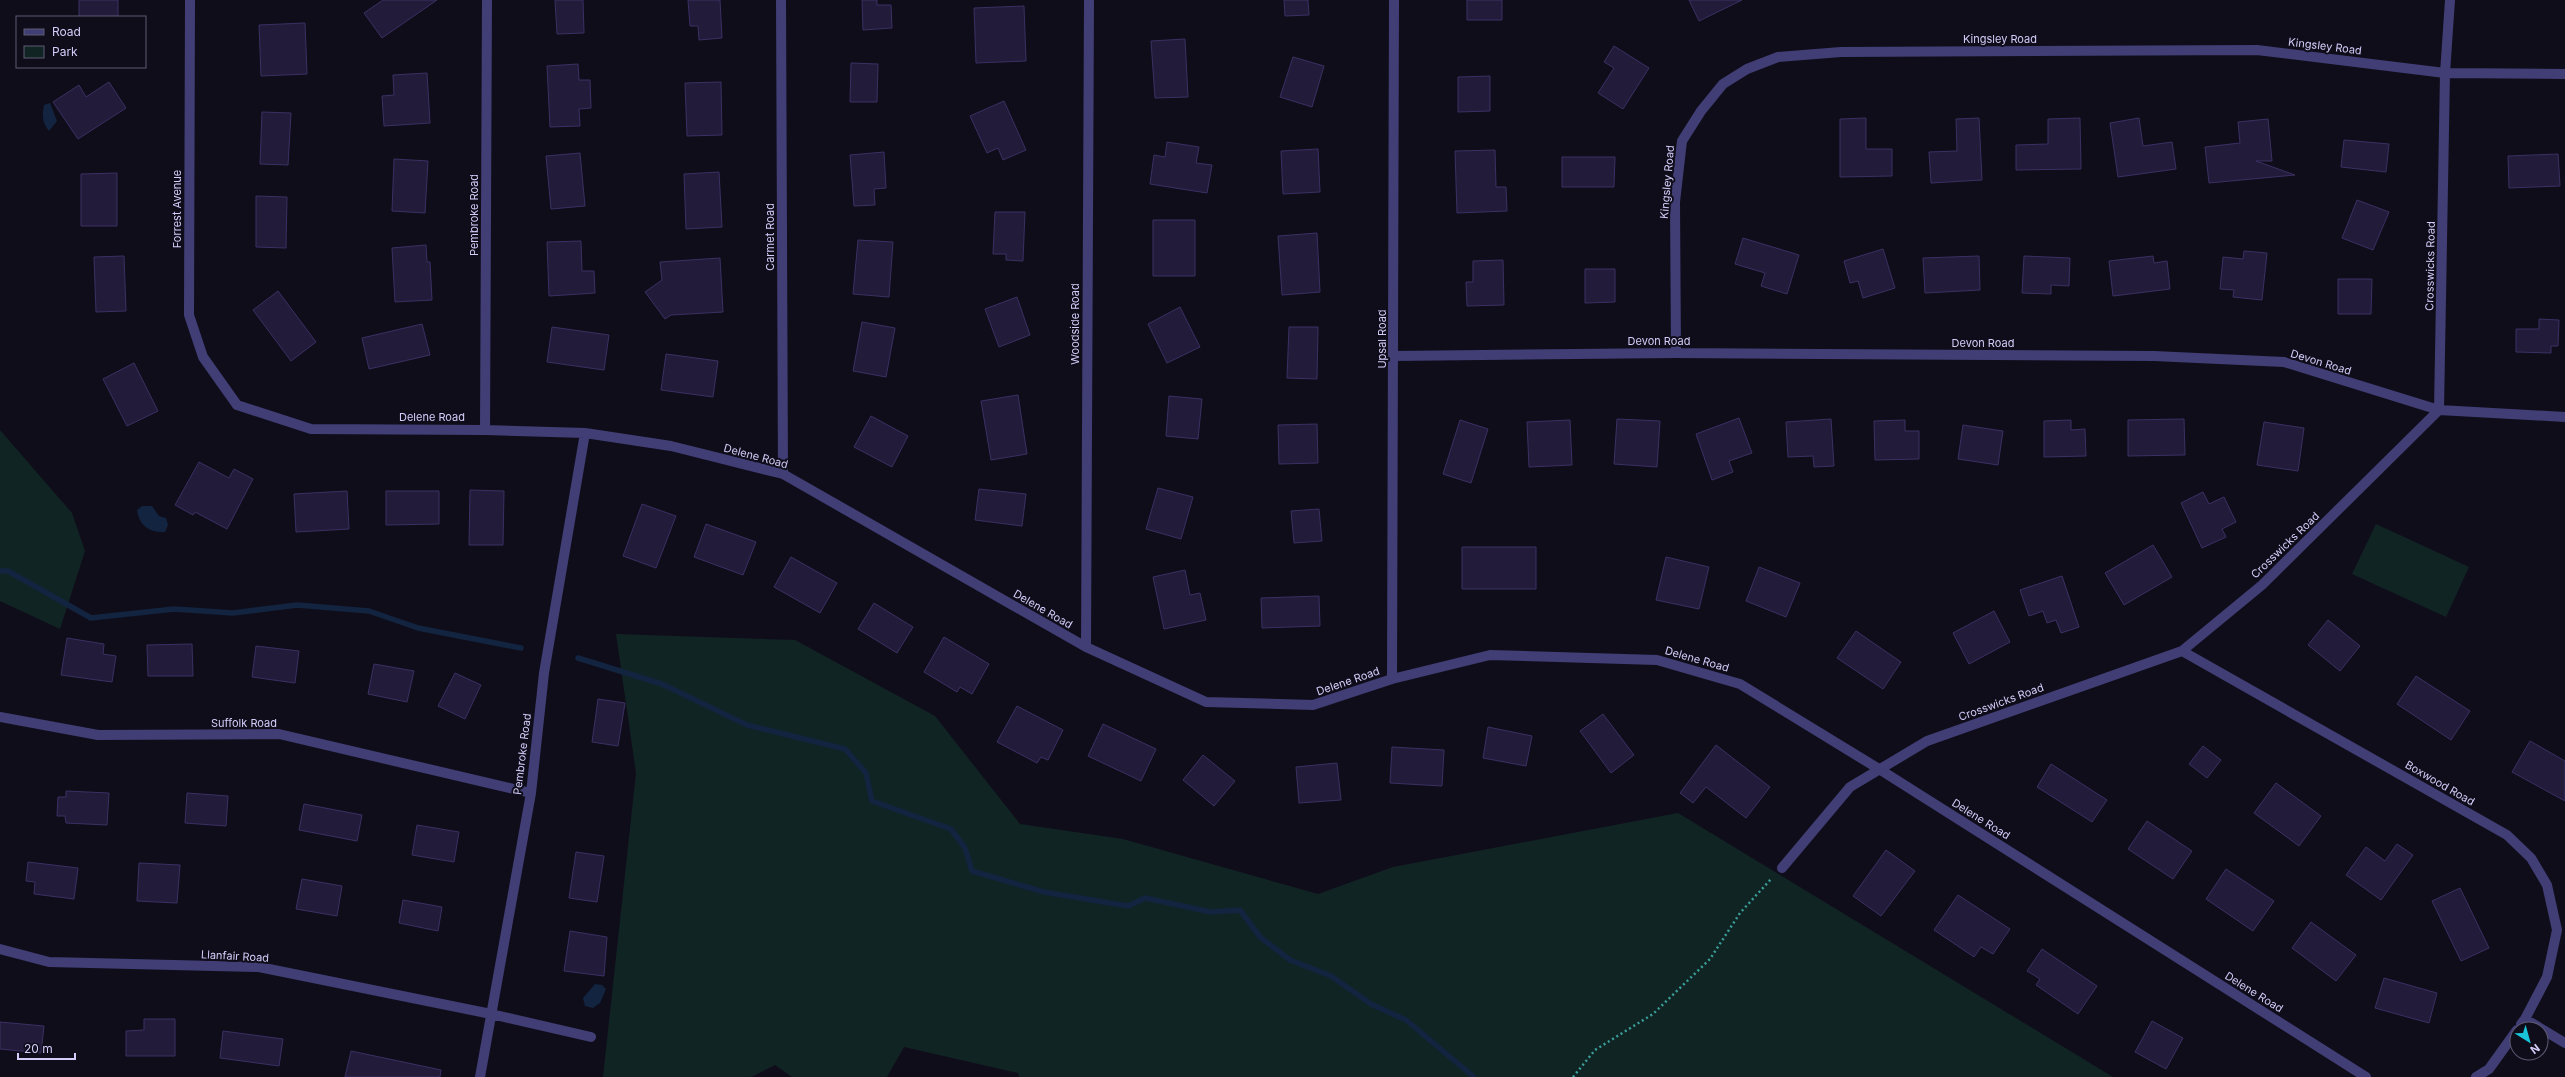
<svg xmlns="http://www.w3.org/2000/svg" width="2565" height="1077" viewBox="0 0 2565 1077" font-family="Inter,sans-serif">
<rect width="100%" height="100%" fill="#100d1b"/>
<path fill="#112424" d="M 0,430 L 72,513 L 85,551 L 60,629 L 0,601 Z
M 2376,524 L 2469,567 L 2446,617 L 2352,574 Z
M 616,634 L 795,640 L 935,716 L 1020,824 L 1123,839 L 1318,894 L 1393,867 L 1678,813 L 2113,1077 L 1019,1077 L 1018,1073 L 904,1047 L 887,1077 L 792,1077 L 775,1065 L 751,1077 L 603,1077 L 636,773 Z"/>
<path fill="#12243f" d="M 50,103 L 57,121 L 49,131 C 42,122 42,116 44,105 Z
M 142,506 L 152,506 L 159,516 L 166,518 L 168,525 L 165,532 C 150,533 139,526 137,510 Z
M 595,984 L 602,985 L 606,989 L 600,1003 L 593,1008 L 585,1006 L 583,998 Z"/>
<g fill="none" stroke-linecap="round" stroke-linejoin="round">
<path stroke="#12243f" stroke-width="5.5" d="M 0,571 L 8,571 L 91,618 L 174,609 L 233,613 L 297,605 L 369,611 L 418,628 L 521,648
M 578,658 L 662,684 L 747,725 L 845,749 L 866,773 L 872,801 L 951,829 L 965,848 L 972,871 L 1044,892 L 1128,906 L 1145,898 L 1211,912 L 1240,910 L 1260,937 L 1290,960 L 1331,976 L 1371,1004 L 1406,1020 L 1474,1077"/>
</g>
<path fill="#221c3a" stroke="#3b3063" d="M 79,0 L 118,0 L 118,17 L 79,17 Z
M 383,0 L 437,0 L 382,38 L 364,13 Z
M 555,0 L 583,0 L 584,33 L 557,34 Z
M 688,0 L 720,0 L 722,38 L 699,40 L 698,26 L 690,26 Z
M 862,0 L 877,0 L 877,5 L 891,5 L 892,28 L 863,30 Z
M 1284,0 L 1308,0 L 1309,15 L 1285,16 Z
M 1467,0 L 1502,0 L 1502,20 L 1467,20 Z
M 1689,0 L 1742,0 L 1699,21 Z
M 1024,6 L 1026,61 L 976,63 L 974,8 Z
M 305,23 L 307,74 L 261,76 L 259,25 Z
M 1185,39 L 1188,97 L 1155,98 L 1151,41 Z
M 1614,46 L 1649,68 L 1623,109 L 1598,93 L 1614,68 L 1604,62 Z
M 1293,57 L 1324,66 L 1312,107 L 1280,97 Z
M 851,63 L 878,64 L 877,102 L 850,102 Z
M 578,64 L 579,80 L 590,80 L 591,108 L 579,109 L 580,126 L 550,127 L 547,66 Z
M 427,73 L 430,123 L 384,126 L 382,96 L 394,95 L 393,75 Z
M 1490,76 L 1490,111 L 1458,112 L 1458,77 Z
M 109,82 L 126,108 L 78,139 L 53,102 L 79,85 L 86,97 Z
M 721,82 L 722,135 L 687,136 L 685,83 Z
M 1004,101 L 1026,150 L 1003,160 L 998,148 L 987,153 L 970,116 Z
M 262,112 L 291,113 L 288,165 L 260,164 Z
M 1866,118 L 1866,149 L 1892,149 L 1892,176 L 1840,177 L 1840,119 Z
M 1979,118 L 1982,180 L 1931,183 L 1929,152 L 1957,151 L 1956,119 Z
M 2080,118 L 2081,169 L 2016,170 L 2016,145 L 2048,144 L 2048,119 Z
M 2139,118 L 2143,146 L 2172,142 L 2176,169 L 2118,177 L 2110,123 Z
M 2268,119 L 2272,161 L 2256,161 L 2295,175 L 2209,183 L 2205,147 L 2240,143 L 2238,122 Z
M 2344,140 L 2389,144 L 2386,172 L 2341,167 Z
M 1167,142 L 1199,147 L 1196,163 L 1212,165 L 1207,193 L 1150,184 L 1154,155 L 1165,157 Z
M 1318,149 L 1320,192 L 1283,194 L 1281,151 Z
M 1495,150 L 1496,187 L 1506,187 L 1507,211 L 1457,213 L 1455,151 Z
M 884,152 L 886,188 L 874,189 L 875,205 L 854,206 L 850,155 Z
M 580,153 L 585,206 L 551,209 L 546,156 Z
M 2558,154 L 2560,186 L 2509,188 L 2508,156 Z
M 1562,157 L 1615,157 L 1614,187 L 1562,187 Z
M 394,159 L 428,161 L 425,213 L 392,211 Z
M 719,172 L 722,227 L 686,229 L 684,174 Z
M 117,173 L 117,226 L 81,226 L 81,174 Z
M 256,196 L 287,197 L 286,248 L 256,247 Z
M 2357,200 L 2389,212 L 2373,250 L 2342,238 Z
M 995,212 L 1025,212 L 1023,261 L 1006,260 L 1006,254 L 993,254 Z
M 1153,220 L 1195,220 L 1195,276 L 1153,276 Z
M 1317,233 L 1320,292 L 1282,295 L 1278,236 Z
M 1743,238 L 1799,255 L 1787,294 L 1761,286 L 1765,273 L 1735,264 Z
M 858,240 L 893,242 L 889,297 L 853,294 Z
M 581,241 L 582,271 L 594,271 L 595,293 L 549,296 L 547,242 Z
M 426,245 L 427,262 L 430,262 L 432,300 L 395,302 L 392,248 Z
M 1883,249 L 1895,288 L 1863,298 L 1858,281 L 1850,283 L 1844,261 Z
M 2244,251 L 2267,253 L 2262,300 L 2233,297 L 2234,290 L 2220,289 L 2223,257 L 2243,259 Z
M 124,256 L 126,311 L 96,312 L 94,257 Z
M 1979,256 L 1980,290 L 1925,293 L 1923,258 Z
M 2024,256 L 2070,258 L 2069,286 L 2051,285 L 2051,294 L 2022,293 Z
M 2153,256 L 2154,263 L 2167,261 L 2170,289 L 2113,296 L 2109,261 Z
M 720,258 L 723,312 L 671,315 L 665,319 L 645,292 L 662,280 L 660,262 Z
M 1503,260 L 1504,305 L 1467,306 L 1466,282 L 1473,282 L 1473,261 Z
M 1585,269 L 1615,269 L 1615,302 L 1585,303 Z
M 2338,279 L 2372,279 L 2371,314 L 2338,314 Z
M 278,291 L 316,342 L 291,361 L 253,310 Z
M 1017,297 L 1030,335 L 999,347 L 985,309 Z
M 1180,307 L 1200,347 L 1167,363 L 1148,324 Z
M 2539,319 L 2559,320 L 2558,346 L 2551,346 L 2551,353 L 2516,352 L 2516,329 L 2539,329 Z
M 862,322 L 895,328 L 886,377 L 853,371 Z
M 422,324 L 430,355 L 369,369 L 362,338 Z
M 552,327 L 609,335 L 604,370 L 547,362 Z
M 1289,327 L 1318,327 L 1317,379 L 1287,378 Z
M 666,354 L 718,361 L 713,397 L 661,390 Z
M 134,363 L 158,411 L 127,426 L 103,379 Z
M 1018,395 L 1027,454 L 991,460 L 981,401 Z
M 1169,396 L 1202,399 L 1198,439 L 1166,436 Z
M 871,416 L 908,436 L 892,467 L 854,447 Z
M 1739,418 L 1752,453 L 1729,461 L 1733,472 L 1712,480 L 1696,434 Z
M 1617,419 L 1660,421 L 1657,467 L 1614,464 Z
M 1831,419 L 1834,466 L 1814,467 L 1813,456 L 1788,457 L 1786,422 Z
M 2184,419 L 2185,455 L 2128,456 L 2128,420 Z
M 1460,420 L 1488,429 L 1471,483 L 1443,474 Z
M 1570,420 L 1572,465 L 1529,467 L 1527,422 Z
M 1905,420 L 1905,431 L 1919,431 L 1919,459 L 1875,460 L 1874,421 Z
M 2071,420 L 2071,430 L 2085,429 L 2086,456 L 2044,457 L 2044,421 Z
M 2264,422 L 2304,428 L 2298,471 L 2257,465 Z
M 1317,424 L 1318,463 L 1279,464 L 1278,425 Z
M 1963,425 L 2003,431 L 1998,465 L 1958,459 Z
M 199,462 L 229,478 L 234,469 L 253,479 L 227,529 L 195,512 L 193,515 L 175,505 Z
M 1158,488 L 1193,497 L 1181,539 L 1146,529 Z
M 979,489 L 1026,494 L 1022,526 L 975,520 Z
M 470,490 L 504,491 L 503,545 L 469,545 Z
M 347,491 L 349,529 L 296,532 L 294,494 Z
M 386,491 L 439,491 L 439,524 L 386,525 Z
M 2203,492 L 2209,504 L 2224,497 L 2236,522 L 2222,529 L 2226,537 L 2202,548 L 2181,503 Z
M 642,504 L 676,516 L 656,568 L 623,556 Z
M 1319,509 L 1322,541 L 1294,543 L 1291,511 Z
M 706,524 L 756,542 L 743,575 L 694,557 Z
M 2153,545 L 2172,577 L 2124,605 L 2105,573 Z
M 1462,547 L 1536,547 L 1536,589 L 1462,589 Z
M 791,557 L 837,583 L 820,613 L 774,587 Z
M 1666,557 L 1709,567 L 1699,609 L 1656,600 Z
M 1759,567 L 1800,583 L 1786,617 L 1746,601 Z
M 1185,570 L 1190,595 L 1200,593 L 1206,620 L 1164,629 L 1153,577 Z
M 2062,576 L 2079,627 L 2061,633 L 2056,620 L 2047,623 L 2043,611 L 2029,616 L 2020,590 Z
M 1319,596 L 1320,626 L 1262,628 L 1261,598 Z
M 874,603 L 913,627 L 897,653 L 858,629 Z
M 1994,611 L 2010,642 L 1969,664 L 1953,633 Z
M 2328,620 L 2360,646 L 2340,671 L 2308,645 Z
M 1856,631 L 1901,662 L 1883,689 L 1837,658 Z
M 944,637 L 989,664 L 972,694 L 960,687 L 957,692 L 924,672 Z
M 67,638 L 104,644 L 103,654 L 116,656 L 112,682 L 61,675 Z
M 192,644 L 193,676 L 148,676 L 147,645 Z
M 256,646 L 299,651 L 295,683 L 252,677 Z
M 374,664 L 414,671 L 407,702 L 368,694 Z
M 455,673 L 481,685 L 465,719 L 438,706 Z
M 2416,676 L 2470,711 L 2451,740 L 2397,704 Z
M 598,699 L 625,703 L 618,746 L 592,742 Z
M 1017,706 L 1063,730 L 1048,760 L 1041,757 L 1037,763 L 997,742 Z
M 1603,714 L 1634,755 L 1611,773 L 1580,731 Z
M 1103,724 L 1156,749 L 1141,781 L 1088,756 Z
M 1488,727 L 1532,736 L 1526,766 L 1483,758 Z
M 2530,741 L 2565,761 L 2565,801 L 2512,772 Z
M 1716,745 L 1770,787 L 1746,818 L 1706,787 L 1693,803 L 1680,793 Z
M 2203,746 L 2221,760 L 2207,778 L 2189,764 Z
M 1392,747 L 1444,750 L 1442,786 L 1390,783 Z
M 1203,755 L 1235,781 L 1214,806 L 1183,780 Z
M 1337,763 L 1341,800 L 1299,803 L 1296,767 Z
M 2051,764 L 2107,800 L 2092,822 L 2037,787 Z
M 2276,783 L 2321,816 L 2299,846 L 2254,813 Z
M 66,791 L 109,793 L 107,825 L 66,823 L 65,816 L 57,816 L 58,797 L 66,797 Z
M 187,793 L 228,796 L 226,826 L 185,823 Z
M 304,804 L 362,815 L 357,841 L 299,830 Z
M 2147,821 L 2192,851 L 2173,879 L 2128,849 Z
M 417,825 L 459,832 L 454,862 L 412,855 Z
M 2397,844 L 2413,855 L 2381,900 L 2346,875 L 2366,847 L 2385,861 Z
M 1886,850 L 1915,871 L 1881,916 L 1853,896 Z
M 576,852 L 604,856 L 597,902 L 569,898 Z
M 28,862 L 78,868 L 74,899 L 34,894 L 35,882 L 26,881 Z
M 139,863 L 180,865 L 177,903 L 137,901 Z
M 2226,869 L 2274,901 L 2253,931 L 2206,899 Z
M 302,879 L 342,886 L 337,916 L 296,909 Z
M 2460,888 L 2489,948 L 2461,961 L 2432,901 Z
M 1958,895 L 2010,929 L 1993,954 L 1981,947 L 1974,957 L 1934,930 Z
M 403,900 L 442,907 L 438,931 L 399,923 Z
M 2311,922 L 2356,955 L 2336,981 L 2292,948 Z
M 570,931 L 607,937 L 604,976 L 564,971 Z
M 2042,949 L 2097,986 L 2078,1014 L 2036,985 L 2040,979 L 2027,971 Z
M 2384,978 L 2437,993 L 2429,1023 L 2375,1008 Z
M 144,1019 L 175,1019 L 175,1056 L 126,1056 L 126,1031 L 144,1030 Z
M 2152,1021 L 2183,1038 L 2166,1069 L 2135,1052 Z
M 0,1022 L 44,1026 L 41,1053 L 0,1049 Z
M 223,1031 L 283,1039 L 279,1066 L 220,1058 Z
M 351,1051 L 441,1070 L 440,1077 L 345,1077 Z"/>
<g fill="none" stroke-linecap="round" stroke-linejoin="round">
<path stroke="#3aa09b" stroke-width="2.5" stroke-dasharray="2 3" stroke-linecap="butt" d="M 1573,1077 L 1595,1050 L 1653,1014 L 1710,959 L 1740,913 L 1772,878"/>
<path stroke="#403e75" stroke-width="10" d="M 190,0 L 189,315 L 203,357 L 237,405 L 311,429 L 485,430 L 585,433 L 671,446 L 783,474 L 1086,647 L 1206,702 L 1313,705 L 1392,679 L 1490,655 L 1657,660 L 1740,684 L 1879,769 L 2366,1077
M 781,0 L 783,474
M 1676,353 L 1675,202 L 1682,141 L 1701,111 L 1723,84 L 1747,69 L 1778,57 L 1841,52 L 2257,50 L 2445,73 L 2565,74
M 1394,356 L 1676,353 L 2154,356 L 2284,362 L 2439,410 L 2565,417
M 485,430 L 487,0
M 1086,647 L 1089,0
M 2182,651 L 2507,835 L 2531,858 L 2547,885 L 2557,930 L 2547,977 L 2525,1019
M 1392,679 L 1394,0
M 0,717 L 98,735 L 279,734 L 531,793
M 1782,868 L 1850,787 L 1927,741 L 2182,651 L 2262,585 L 2439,410 L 2445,73 L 2450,0
M 0,949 L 49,962 L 259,967 L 491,1014 L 591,1037
M 2521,1024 L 2525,1019 L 2565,1043
M 480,1077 L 531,793 L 544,673 L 585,433
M 2476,1077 L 2489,1069 L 2517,1030"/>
</g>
<g text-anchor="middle" stroke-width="4" stroke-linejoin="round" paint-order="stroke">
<g font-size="11" fill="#d3cdf9" stroke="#100d1b">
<text x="2000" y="43">Kingsley Road</text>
<text transform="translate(2325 46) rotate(7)" y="4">Kingsley Road</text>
<text transform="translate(1667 182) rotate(-85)" y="4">Kingsley Road</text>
<text transform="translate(177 209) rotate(-90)" y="4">Forrest Avenue</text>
<text transform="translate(474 215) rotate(-90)" y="4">Pembroke Road</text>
<text transform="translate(770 237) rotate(-90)" y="4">Carmet Road</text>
<text transform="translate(2430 266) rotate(-89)" y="4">Crosswicks Road</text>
<text transform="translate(1075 324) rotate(-90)" y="4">Woodside Road</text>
<text transform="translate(1382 339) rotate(-90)" y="4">Upsal Road</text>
<text x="1659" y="345">Devon Road</text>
<text x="1983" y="347">Devon Road</text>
<text transform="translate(2321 362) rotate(17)" y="4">Devon Road</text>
<text x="432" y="421">Delene Road</text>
<text transform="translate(756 456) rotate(15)" y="4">Delene Road</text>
<text transform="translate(2285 545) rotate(-44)" y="4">Crosswicks Road</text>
<text transform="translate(1043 609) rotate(30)" y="4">Delene Road</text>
<text transform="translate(1697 659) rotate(16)" y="4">Delene Road</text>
<text transform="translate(1348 681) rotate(-19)" y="4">Delene Road</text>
<text transform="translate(2001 702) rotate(-20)" y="4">Crosswicks Road</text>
<text x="244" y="727">Suffolk Road</text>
<text transform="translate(522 754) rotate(-83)" y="4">Pembroke Road</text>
<text transform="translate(2440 783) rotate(30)" y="4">Boxwood Road</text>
<text transform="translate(1981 819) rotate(32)" y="4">Delene Road</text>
<text transform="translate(235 956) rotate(3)" y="4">Llanfair Road</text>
<text transform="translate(2254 992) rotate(32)" y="4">Delene Road</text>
</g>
</g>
<rect x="16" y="16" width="130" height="52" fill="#100d1b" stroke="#5e5a74"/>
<rect x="24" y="29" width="20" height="6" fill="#403e75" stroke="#5e5a74"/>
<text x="52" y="36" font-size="12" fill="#d3cdf9">Road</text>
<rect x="24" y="46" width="20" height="12" fill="#112424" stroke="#5e5a74"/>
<text x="52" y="56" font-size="12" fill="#d3cdf9">Park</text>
<g transform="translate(2529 1041) rotate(143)"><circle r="19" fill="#100d1b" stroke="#5e5a74"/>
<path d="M0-3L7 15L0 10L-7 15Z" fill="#19c4d9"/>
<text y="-6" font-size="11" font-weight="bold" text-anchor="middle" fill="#d3cdf9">N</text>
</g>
<path d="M18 1053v6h57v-6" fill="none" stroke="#d3cdf9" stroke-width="2"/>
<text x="24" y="1053" font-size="12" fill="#d3cdf9" stroke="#100d1b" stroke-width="3" paint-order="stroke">20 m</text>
</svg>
